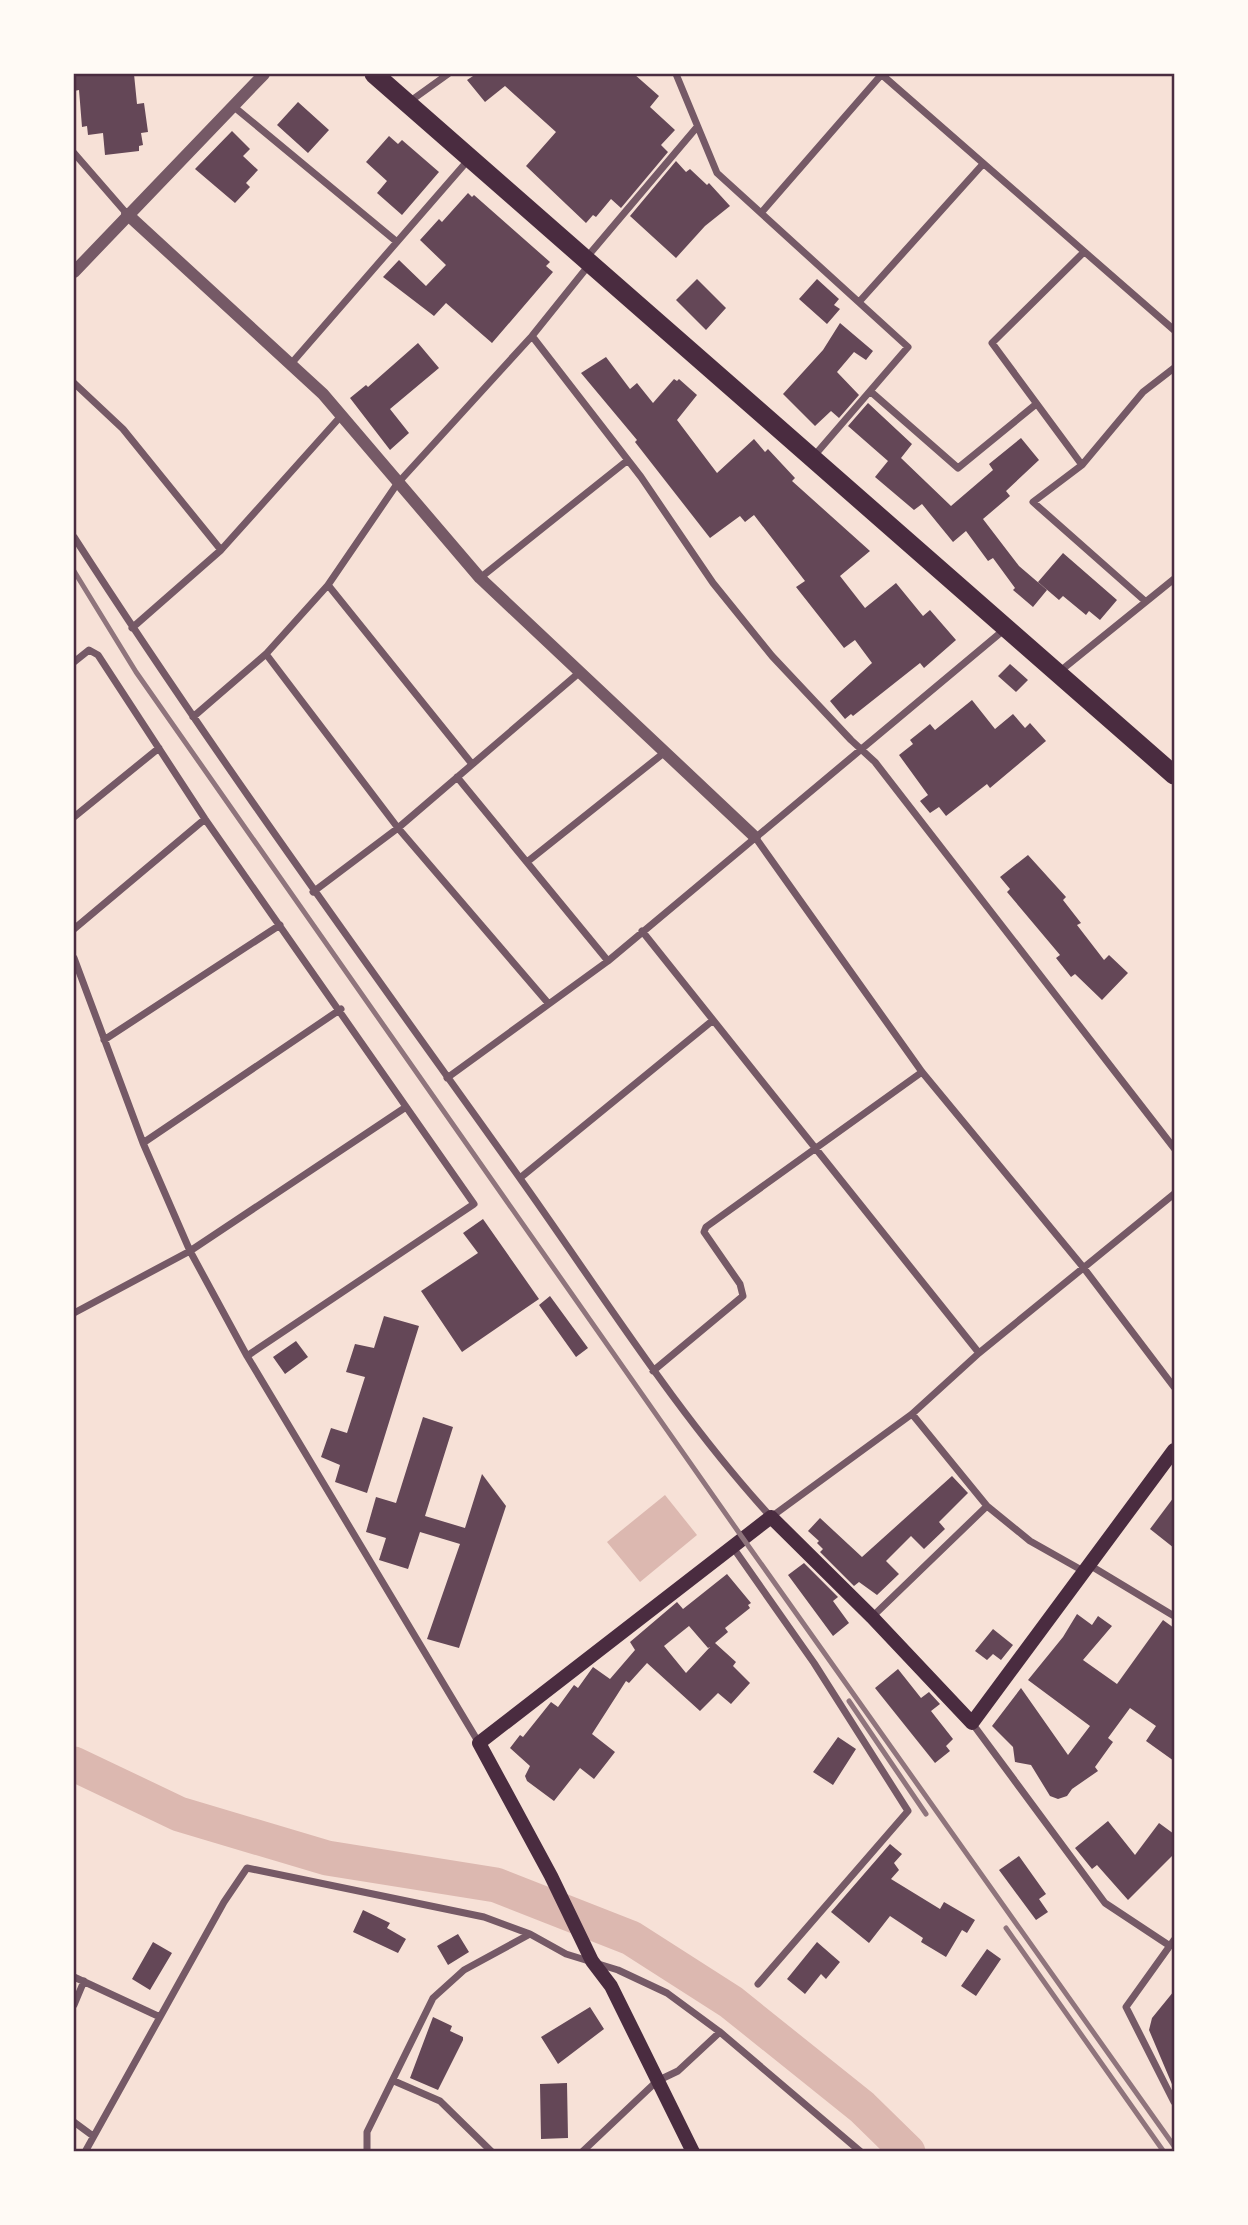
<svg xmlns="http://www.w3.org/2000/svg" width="1248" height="2225" viewBox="0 0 1248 2225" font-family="'Roboto Condensed',sans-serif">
<rect width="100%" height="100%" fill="#f7e1d7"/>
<path fill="#dcb8b0" d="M 665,1495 L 697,1535 L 640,1582 L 607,1542 Z"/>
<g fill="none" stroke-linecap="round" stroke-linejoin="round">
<path stroke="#dcb8b0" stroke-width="35" d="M 74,1764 L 179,1814 L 327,1858 L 496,1885 L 631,1938 L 731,2002 L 862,2107 L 908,2152"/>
</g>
<path fill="#644757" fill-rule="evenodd" d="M 74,74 L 134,74 L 137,104 L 144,103 L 148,132 L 141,133 L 143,145 L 139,146 L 139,151 L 105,155 L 103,133 L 88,135 L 87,126 L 82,127 L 79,90 L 74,91 Z
M 476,74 L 634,74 L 659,96 L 650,107 L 675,130 L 661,145 L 668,152 L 621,208 L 611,199 L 596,217 L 593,215 L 586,223 L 526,166 L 556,132 L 505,86 L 485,102 L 467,80 Z
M 298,102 L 329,130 L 308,153 L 277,125 Z
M 232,131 L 250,149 L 243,156 L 258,170 L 246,183 L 250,187 L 235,203 L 195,169 Z
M 389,136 L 398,144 L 402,140 L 439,172 L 402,215 L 377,193 L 387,181 L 366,162 Z
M 676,161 L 686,172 L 690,169 L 707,185 L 709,183 L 730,206 L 705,226 L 676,258 L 630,216 Z
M 468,193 L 472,197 L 474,195 L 550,262 L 546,266 L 553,272 L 492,343 L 446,303 L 434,316 L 383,277 L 399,260 L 426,286 L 446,265 L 420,240 L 439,219 L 442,222 Z
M 697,279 L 726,308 L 706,330 L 676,300 Z
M 817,279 L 839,299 L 834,305 L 840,309 L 827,324 L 799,299 Z
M 840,323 L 873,351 L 866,360 L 854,352 L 837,372 L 859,395 L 839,418 L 831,411 L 815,426 L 783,394 L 823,350 Z
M 418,343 L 439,368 L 390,409 L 409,433 L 390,450 L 350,398 L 366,385 L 368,387 Z
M 606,357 L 630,389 L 637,383 L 653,403 L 674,379 L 677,381 L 679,379 L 697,395 L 677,420 L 717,473 L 754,439 L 765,452 L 768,449 L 795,478 L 792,481 L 870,551 L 840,576 L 865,608 L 896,583 L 923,616 L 930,610 L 956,640 L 924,668 L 920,663 L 853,716 L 851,714 L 845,719 L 830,701 L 872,663 L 855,640 L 844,648 L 796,587 L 805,581 L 754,515 L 745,522 L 740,516 L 710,538 L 635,442 L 637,440 L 581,373 Z
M 868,403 L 912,444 L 901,458 L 951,506 L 993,470 L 989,464 L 1021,438 L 1039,460 L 1006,491 L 1010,496 L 983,519 L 1019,566 L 1047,590 L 1033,607 L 1013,590 L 1015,588 L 993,558 L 988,561 L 966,531 L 953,542 L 922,504 L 914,510 L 875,477 L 888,461 L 848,426 Z
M 1063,553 L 1117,600 L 1100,620 L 1089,611 L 1086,615 L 1063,596 L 1059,600 L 1038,582 Z
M 1010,664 L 1028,680 L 1016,692 L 998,676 Z
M 972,700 L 995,729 L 1013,714 L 1025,728 L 1030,723 L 1046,741 L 990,788 L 987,784 L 946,816 L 939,807 L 930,813 L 920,801 L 928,795 L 899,755 L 913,744 L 910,740 L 930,724 L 935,730 Z
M 1028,855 L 1066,897 L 1063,900 L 1081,923 L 1077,925 L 1104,960 L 1109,955 L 1128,973 L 1102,1000 L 1075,974 L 1071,977 L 1056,958 L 1060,955 L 1007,892 L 1010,889 L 1000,877 Z
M 483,1219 L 539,1299 L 462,1352 L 421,1291 L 478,1253 L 463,1233 Z
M 550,1296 L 588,1348 L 576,1357 L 539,1305 Z
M 384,1316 L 419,1326 L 367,1493 L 335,1482 L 340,1465 L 321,1457 L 331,1428 L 347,1433 L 365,1377 L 346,1372 L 355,1344 L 374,1348 Z
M 296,1341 L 308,1357 L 285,1374 L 273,1357 Z
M 423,1417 L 453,1427 L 425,1516 L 465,1528 L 482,1474 L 506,1506 L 459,1648 L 427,1639 L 460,1544 L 420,1532 L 408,1569 L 379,1560 L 386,1538 L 366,1532 L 376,1497 L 396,1503 Z
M 952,1476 L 968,1493 L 939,1522 L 945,1529 L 924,1549 L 911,1536 L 886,1561 L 899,1574 L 877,1595 L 859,1582 L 854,1586 L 820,1552 L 823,1549 L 817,1543 L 819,1541 L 808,1531 L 820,1518 L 862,1557 Z
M 1174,1497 L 1174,1548 L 1150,1529 Z
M 804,1563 L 838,1597 L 833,1601 L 849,1623 L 833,1636 L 788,1575 Z
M 727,1574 L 751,1603 L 748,1605 L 750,1608 L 725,1628 L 728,1632 L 715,1643 L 736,1662 L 733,1666 L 750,1683 L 731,1704 L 718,1693 L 700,1711 L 647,1663 L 629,1683 L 626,1681 L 592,1734 L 615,1752 L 594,1779 L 580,1768 L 554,1801 L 527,1781 L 525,1776 L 530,1766 L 510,1748 L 520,1735 L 523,1737 L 551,1702 L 558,1707 L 574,1685 L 578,1688 L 593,1667 L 610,1679 L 635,1650 L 630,1642 L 677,1602 L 683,1609 ZM 689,1626 L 708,1648 L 710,1647 L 686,1673 L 664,1646 Z
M 1077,1614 L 1092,1625 L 1098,1616 L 1112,1626 L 1083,1660 L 1117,1684 L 1163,1620 L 1174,1628 L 1174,1761 L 1146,1741 L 1156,1726 L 1130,1708 L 1108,1738 L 1113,1742 L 1095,1767 L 1098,1771 L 1072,1789 L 1067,1796 L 1058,1799 L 1050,1796 L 1031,1765 L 1015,1762 L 1013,1747 L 992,1726 L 1021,1688 L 1068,1755 L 1090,1726 L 1028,1680 L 1063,1637 Z
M 993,1629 L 1013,1645 L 1001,1660 L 993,1654 L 987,1660 L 975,1651 Z
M 898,1669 L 921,1698 L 929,1692 L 940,1704 L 931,1711 L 953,1739 L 946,1746 L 950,1751 L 935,1763 L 875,1688 Z
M 838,1737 L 856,1749 L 833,1785 L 813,1772 Z
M 1108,1821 L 1135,1855 L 1159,1823 L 1174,1834 L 1174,1854 L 1128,1900 L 1097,1865 L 1092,1869 L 1075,1848 Z
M 890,1844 L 902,1854 L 894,1863 L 899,1870 L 891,1879 L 940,1909 L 944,1902 L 975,1920 L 967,1933 L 962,1930 L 946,1957 L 921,1942 L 923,1938 L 890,1916 L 869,1943 L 831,1912 Z
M 1019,1856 L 1046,1894 L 1039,1899 L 1048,1912 L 1036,1920 L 999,1870 Z
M 363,1910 L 390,1923 L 387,1928 L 406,1939 L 398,1953 L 353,1932 Z
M 458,1934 L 469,1952 L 448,1965 L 437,1946 Z
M 153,1942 L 172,1953 L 150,1990 L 132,1979 Z
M 817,1942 L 840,1962 L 826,1979 L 821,1974 L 805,1994 L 787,1979 Z
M 987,1949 L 1001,1959 L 976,1996 L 961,1986 Z
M 1174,1991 L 1174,2089 L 1149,2030 L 1152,2018 Z
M 590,2007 L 604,2029 L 558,2064 L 541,2037 Z
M 433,2017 L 452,2026 L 450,2031 L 463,2037 L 463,2040 L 438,2090 L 410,2078 Z
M 567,2083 L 568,2138 L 541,2139 L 540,2084 Z"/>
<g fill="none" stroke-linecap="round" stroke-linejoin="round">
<path stroke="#755966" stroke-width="7" d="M 676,74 L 717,173 L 908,347 L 814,456
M 881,74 L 1174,330
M 409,102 L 448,74
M 233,106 L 397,242
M 74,153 L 127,214
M 761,213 L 882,74
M 587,257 L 697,127
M 859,302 L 983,164
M 532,336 L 641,477 L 713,583 L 772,656 L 851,740 L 875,762 L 1174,1148
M 290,365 L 470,158
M 74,383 L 123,429 L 221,550
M 870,391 L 958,468 L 1035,405
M 1082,465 L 992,343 L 1084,252
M 74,537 C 215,756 368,965 519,1177 C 601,1292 676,1413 771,1517 L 912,1414 L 979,1353 L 1174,1194
M 480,578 L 628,460
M 1145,601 L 1033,502 L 1082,465 L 1143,392 L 1174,368
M 132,628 L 221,550 L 341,416
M 266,654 L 398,828 L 548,1003
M 74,662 L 89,650 L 98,655 L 205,819 L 474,1204 L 247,1356
M 1059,672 L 1174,579
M 193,717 L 266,654 L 328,585
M 472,764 L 328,585 L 397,484 L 532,336 L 589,265
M 457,777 L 608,961
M 74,817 L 159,748
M 755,837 L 922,1072 L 1083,1267 L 1174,1387
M 527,862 L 665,752
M 313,892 L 398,828 L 580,672
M 74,929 L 205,819
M 642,931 L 979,1353
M 74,958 L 143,1143 L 190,1251 L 247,1356 L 479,1743
M 104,1040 L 280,925
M 447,1078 L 608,961 L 1005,629
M 143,1143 L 341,1009
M 520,1178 L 712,1021
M 74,1313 L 190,1251 L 406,1107
M 653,1371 L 743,1296 L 740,1284 L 704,1232 L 706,1227 L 922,1072
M 912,1414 L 987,1506 L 1030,1541 L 1085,1572
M 732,1546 L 814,1663 L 908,1811 L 758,1984
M 1091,1566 L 1174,1616
M 872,1617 L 987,1506
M 972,1723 L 1105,1903 L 1170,1946
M 1174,1940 L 1126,2007 L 1174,2102
M 74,1977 L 160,2017
M 74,2005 L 84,1981
M 394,2081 L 440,2101 L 492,2152
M 74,2122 L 93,2136
M 85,2152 L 224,1902 L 247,1868 L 484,1917 L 530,1934
M 367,2152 L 367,2132 L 433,1998 L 464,1970 L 530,1934 L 566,1954 L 618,1970 L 667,1993 L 720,2032 L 861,2152
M 582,2152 L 657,2081 L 678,2071 L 720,2032"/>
<path stroke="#755966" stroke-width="12" d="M 127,214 L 323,394 L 480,578 L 755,837
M 74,272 L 264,74"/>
<path stroke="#4a2c40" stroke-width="14" d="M 693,2152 L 611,1986 L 592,1961 L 551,1876 L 479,1743 L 771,1517 L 872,1617 L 972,1723 L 1174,1450"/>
<path stroke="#4a2c40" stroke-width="19" d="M 374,74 L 1174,775"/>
<path stroke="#8f747c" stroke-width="5" d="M 74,571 L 136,672 L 742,1537 L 1174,2146
M 849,1701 L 926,1814
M 1006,1928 L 1164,2152"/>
</g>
<rect width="1248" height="2225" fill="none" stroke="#fffaf5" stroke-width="150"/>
<rect x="75" y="75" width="1098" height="2075" fill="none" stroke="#4a2c40" stroke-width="2.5"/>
</svg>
